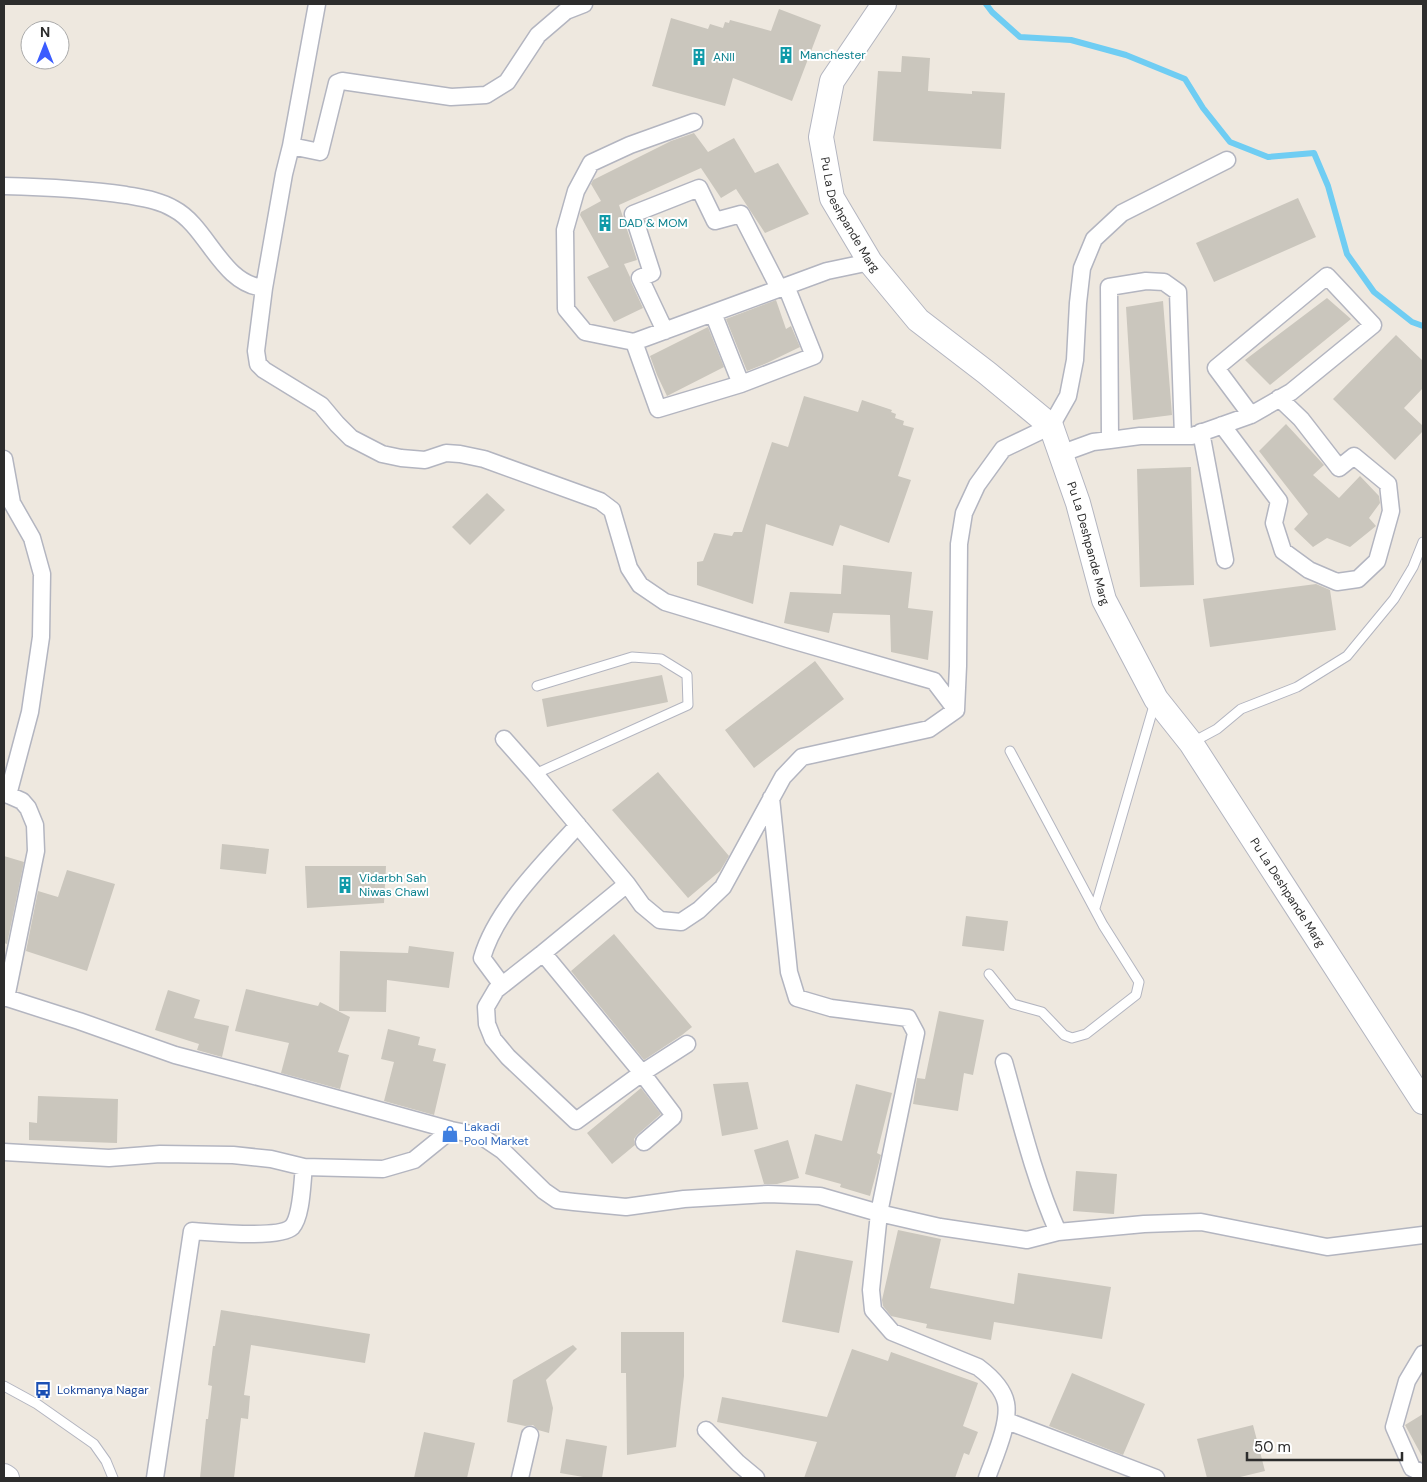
<svg xmlns="http://www.w3.org/2000/svg" width="1427" height="1482" viewBox="0 0 1427 1482" font-family="'DM Sans',sans-serif">
<rect width="100%" height="100%" fill="#eee8df"/>
<g fill="none" stroke-linecap="round" stroke-linejoin="round">
<path stroke="#6fcdf3" stroke-width="6" d="M 986,4 L 992,12 L 1020,37 L 1071,40 L 1126,55 L 1185,79 L 1203,108 L 1230,142 L 1268,157 L 1314,153 L 1328,186 L 1347,254 L 1374,292 L 1412,322 L 1423,326"/>
</g>
<path fill="#cac6bd" d="M 779,9 L 821,25 L 792,101 L 733,78 L 725,106 L 652,86 L 671,18 L 708,29 L 710,24 L 723,28 L 725,22 L 729,23 L 730,20 L 771,31 Z
M 902,56 L 930,58 L 928,91 L 972,94 L 972,91 L 1005,93 L 1001,149 L 873,141 L 878,71 L 901,72 Z
M 694,133 L 708,152 L 734,138 L 755,173 L 778,163 L 809,214 L 765,233 L 736,189 L 721,198 L 701,168 L 619,205 L 637,260 L 624,264 L 630,277 L 631,282 L 643,308 L 614,322 L 587,277 L 609,267 L 580,215 L 581,212 L 601,201 L 591,184 L 593,180 L 671,141 Z
M 1298,198 L 1316,237 L 1214,282 L 1196,243 Z
M 1327,298 L 1351,319 L 1270,385 L 1245,360 Z
M 776,300 L 786,329 L 791,326 L 800,347 L 767,363 L 747,371 L 726,319 Z
M 1163,301 L 1172,415 L 1133,420 L 1126,307 Z
M 708,327 L 724,367 L 667,396 L 657,375 L 650,356 Z
M 1396,335 L 1423,361 L 1423,388 L 1404,408 L 1423,426 L 1423,431 L 1395,460 L 1333,399 Z
M 804,396 L 858,412 L 862,400 L 892,410 L 891,412 L 896,414 L 895,418 L 904,421 L 903,425 L 914,428 L 898,476 L 911,480 L 889,543 L 840,525 L 833,546 L 766,524 L 753,604 L 697,585 L 697,562 L 703,561 L 714,533 L 732,536 L 734,532 L 742,532 L 772,442 L 788,447 Z
M 1286,424 L 1324,465 L 1313,475 L 1339,498 L 1360,476 L 1379,496 L 1380,503 L 1369,518 L 1376,526 L 1350,547 L 1327,538 L 1313,547 L 1294,529 L 1308,514 L 1259,451 Z
M 1191,467 L 1194,585 L 1140,587 L 1137,469 Z
M 487,493 L 505,510 L 470,545 L 452,527 Z
M 843,565 L 912,572 L 908,608 L 933,611 L 928,660 L 891,652 L 890,615 L 833,613 L 829,633 L 784,623 L 790,592 L 841,594 Z
M 1316,584 L 1330,590 L 1336,630 L 1210,647 L 1203,599 Z
M 815,661 L 844,699 L 754,768 L 725,730 Z
M 662,675 L 668,702 L 547,727 L 542,699 Z
M 658,772 L 729,856 L 720,871 L 688,898 L 612,810 Z
M 222,844 L 269,849 L 266,874 L 220,869 Z
M 4,856 L 24,862 L 7,944 L 4,943 Z
M 305,866 L 386,866 L 384,903 L 307,908 Z
M 67,870 L 115,884 L 87,971 L 26,951 L 38,891 L 58,897 Z
M 966,916 L 1008,921 L 1004,951 L 962,946 Z
M 614,934 L 692,1027 L 682,1035 L 644,1060 L 571,971 Z
M 409,946 L 454,952 L 449,988 L 387,980 L 386,1012 L 339,1011 L 340,951 L 408,953 Z
M 246,989 L 318,1006 L 320,1002 L 350,1017 L 338,1052 L 349,1055 L 340,1089 L 281,1073 L 289,1043 L 235,1031 Z
M 168,990 L 200,1000 L 194,1018 L 229,1026 L 222,1057 L 197,1050 L 199,1044 L 155,1030 Z
M 939,1011 L 984,1020 L 973,1075 L 964,1073 L 958,1111 L 913,1104 L 917,1078 L 925,1079 Z
M 388,1029 L 420,1037 L 418,1045 L 436,1049 L 433,1061 L 446,1064 L 434,1115 L 384,1101 L 394,1062 L 381,1059 Z
M 748,1082 L 758,1129 L 722,1136 L 713,1084 Z
M 856,1084 L 892,1093 L 877,1153 L 881,1155 L 870,1196 L 840,1187 L 841,1184 L 805,1174 L 815,1134 L 842,1141 Z
M 641,1088 L 661,1114 L 637,1135 L 634,1139 L 635,1145 L 612,1164 L 587,1133 Z
M 38,1096 L 118,1099 L 117,1143 L 29,1140 L 29,1122 L 37,1123 Z
M 788,1140 L 799,1178 L 777,1184 L 764,1184 L 754,1150 Z
M 1076,1171 L 1117,1174 L 1114,1214 L 1073,1211 Z
M 898,1230 L 941,1239 L 930,1288 L 1014,1304 L 1018,1273 L 1111,1287 L 1102,1339 L 994,1322 L 991,1340 L 926,1328 L 927,1324 L 891,1316 L 883,1306 L 882,1300 Z
M 796,1250 L 853,1261 L 839,1333 L 782,1322 Z
M 221,1310 L 370,1334 L 365,1363 L 251,1345 L 244,1395 L 250,1396 L 248,1419 L 241,1418 L 234,1478 L 200,1478 L 206,1419 L 208,1419 L 212,1386 L 208,1385 L 213,1346 L 215,1346 Z
M 621,1332 L 684,1332 L 684,1376 L 676,1447 L 627,1455 L 626,1373 L 621,1373 Z
M 573,1345 L 577,1349 L 546,1380 L 553,1408 L 549,1433 L 538,1430 L 533,1425 L 525,1426 L 507,1422 L 513,1380 Z
M 852,1349 L 888,1361 L 891,1352 L 978,1383 L 963,1426 L 978,1432 L 969,1455 L 964,1453 L 955,1478 L 804,1478 L 817,1442 L 717,1422 L 722,1397 L 827,1417 Z
M 1072,1373 L 1145,1404 L 1123,1455 L 1049,1426 Z
M 1423,1414 L 1423,1458 L 1405,1425 Z
M 1253,1425 L 1265,1471 L 1236,1478 L 1207,1478 L 1197,1439 Z
M 424,1432 L 475,1443 L 467,1478 L 414,1478 Z
M 566,1439 L 607,1446 L 602,1478 L 589,1478 L 560,1473 Z"/>
<g fill="none" stroke-linecap="round" stroke-linejoin="round">
<g stroke="#b3b5c0" stroke-width="11">
<path id="lane" d="M 1191,743 L 1217,729 L 1241,709 L 1297,687 L 1347,656 L 1394,599 L 1413,567 L 1423,542
M 535,774 L 688,705 L 687,675 L 661,659 L 632,657 L 537,686
M 1095,908 L 1155,702
M 989,974 L 1013,1004 L 1042,1012 L 1064,1035 L 1072,1038 L 1086,1034 L 1136,995 L 1139,982 L 1103,925 L 1010,751
M 4,1386 L 37,1404 L 94,1444 L 106,1461 L 113,1478"/>
</g>
<g stroke="#b3b5c0" stroke-width="19">
<path id="street" d="M 317,4 L 291,146 L 284,174 L 264,288 L 256,351 L 258,364 L 264,370 L 321,405 L 337,424 L 351,438 L 382,454 L 401,458 L 425,460 L 446,453 L 460,454 L 484,459 L 600,501 L 612,510 L 629,568 L 640,585 L 665,602 L 788,639 L 934,681 L 956,710 L 958,666 L 959,544 L 964,513 L 977,485 L 1003,449 L 1051,426 L 1068,396 L 1075,360 L 1078,303 L 1082,268 L 1094,239 L 1122,213 L 1227,160
M 291,146 L 320,152 L 337,83 L 342,81 L 451,97 L 486,95 L 507,82 L 538,35 L 566,11 L 584,4
M 4,186 C 45,187 85,189 126,195 C 142,198 159,200 174,209 C 208,227 221,284 264,288
M 713,313 L 741,384 L 658,409 L 634,342 L 827,271 L 870,262
M 665,331 L 640,278 L 652,273 L 633,214 L 699,188 L 715,221 L 741,214 L 779,288
M 634,342 L 585,332 L 566,309 L 565,230 L 576,191 L 591,163 L 630,145 L 694,122
M 741,384 L 814,356 L 786,286
M 1222,425 L 1279,501 L 1274,523 L 1283,551 L 1309,570 L 1337,582 L 1358,579 L 1377,561 L 1391,511 L 1388,484 L 1354,456 L 1339,468 L 1301,419 L 1279,398
M 1201,432 L 1225,560
M 1110,440 L 1109,287 L 1146,281 L 1164,282 L 1178,292 L 1183,436
M 1060,454 L 1093,442 L 1110,440 L 1140,436 L 1192,436 L 1251,415 L 1291,392 L 1373,325 L 1327,276 L 1216,368 L 1251,415
M 4,459 L 12,503 L 32,538 L 42,574 L 41,637 L 30,712 L 8,795
M 504,739 L 535,774 L 627,884 L 642,905 L 660,920 L 681,922 L 699,910 L 723,887 L 783,777 L 802,757 L 929,729 L 956,710
M 4,793 L 22,801 L 28,808 L 35,825 L 36,851 L 6,998
M 771,798 L 789,972 L 797,998 L 831,1008 L 908,1018 L 916,1033 L 879,1213 L 871,1290 L 873,1310 L 892,1332 L 978,1367 C 990,1376 1003,1388 1006,1403 C 1010,1423 994,1458 987,1478
M 543,953 L 642,1073 L 576,1121 L 508,1057 L 493,1039 L 487,1024 L 486,1007 L 496,990 L 543,953 L 627,884
M 502,985 L 482,958 C 496,909 544,863 578,825
M 4,997 L 79,1021 L 175,1055 L 266,1079 L 451,1130 L 481,1136 L 503,1151 L 544,1191 L 557,1200 L 574,1202 L 626,1207 L 684,1199 L 768,1194 L 820,1196 L 879,1213 L 940,1227 L 1027,1240 L 1058,1232 L 1144,1224 L 1201,1222 L 1327,1247 L 1423,1235
M 1004,1062 C 1020,1119 1034,1178 1058,1232
M 644,1142 L 673,1117 L 673,1114 L 642,1073 L 687,1044
M 4,1152 L 109,1158 L 160,1154 L 233,1155 L 271,1159 L 304,1167 L 383,1169 L 414,1160 L 451,1130
M 1423,1354 L 1407,1381 L 1394,1427 L 1412,1468 L 1423,1473
M 1007,1421 L 1156,1478
M 706,1430 L 738,1463 L 756,1478
M 155,1478 L 192,1231 C 210,1232 280,1239 292,1227 C 302,1216 302,1182 304,1167
M 520,1478 L 530,1435"/>
</g>
<g stroke="#b3b5c0" stroke-width="26">
<g id="secondary">
<path id="s1" d="M 884,4 L 832,81 L 821,137 L 832,198 L 870,262 L 918,320 L 987,373 L 1051,426 L 1078,503 L 1104,600 L 1156,699 L 1191,743 L 1423,1102"/>
<path d="M 4,1476 L 7,1478"/>
</g>
</g>
<use href="#lane" stroke="#fff" stroke-width="9"/>
<use href="#street" stroke="#fff" stroke-width="16"/>
<use href="#secondary" stroke="#fff" stroke-width="24"/>
</g>
<defs>
<g id="building-bare" transform="scale(1.35)"><path d="M-4-6H4V6H1V3H-1V6H-4ZM-2.5-4.3h1.7v1.8h-1.7ZM.8-4.3h1.7v1.8H.8ZM-2.5-1h1.7V.8h-1.7ZM.8-1h1.7V.8H.8Z" fill="#0f9aa8" stroke="#fff" stroke-width="2.5" paint-order="stroke"/></g>
<g id="shop-bare" transform="scale(1.35)"><path d="M-5-2.5h2.3a2.7 3.5 0 0 1 5.4 0H5L5.5 6h-11ZM-1.5-2.5h3a1.5 2.3 0 0 0-3 0Z" fill="#3f7fe0" stroke="#fff" stroke-width="2.5" paint-order="stroke"/></g>
<g id="bus-bare" transform="scale(1.35)"><path d="M-5-6H5V4H4V6H2V4H-2V6H-4V4H-5ZM-3.5-4V0h7V-4ZM-3.5 1.2v1.5H-2V1.2ZM2 1.2v1.5H3.5V1.2Z" fill="#1a4fb4" stroke="#fff" stroke-width="2.5" paint-order="stroke"/></g>
</defs>
<g fill-rule="evenodd">
<use href="#building-bare" x="786" y="55"/>
<use href="#building-bare" x="699" y="57"/>
<use href="#building-bare" x="605" y="223"/>
<use href="#building-bare" x="345" y="885"/>
<use href="#shop-bare" x="450" y="1134"/>
<use href="#bus-bare" x="43" y="1390"/>
</g>
<g text-anchor="middle" stroke-width="4" stroke-linejoin="round" paint-order="stroke">
<g font-size="12" fill="#0d838f" stroke="#fff" text-anchor="start">
<text x="800" y="59">Manchester</text>
<text x="713" y="61">ANII</text>
<text x="619" y="227">DAD &amp; MOM</text>
<text x="359" y="882">Vidarbh Sah<tspan x="359" dy="14">Niwas Chawl</tspan></text>
</g>
<g font-size="12" fill="#2d2d2d" stroke="#fff">
<text dy="4" stroke="none"><textPath href="#s1" startOffset="234">Pu La Deshpande Marg</textPath></text>
<text dy="4" stroke="none"><textPath href="#s1" startOffset="655">Pu La Deshpande Marg</textPath></text>
<text dy="4" stroke="none"><textPath href="#s1" startOffset="1060">Pu La Deshpande Marg</textPath></text>
</g>
<g font-size="12" fill="#366cbe" stroke="#fff" text-anchor="start">
<text x="464" y="1131">Lakadi<tspan x="464" dy="14">Pool Market</tspan></text>
</g>
<g font-size="12" fill="#164399" stroke="#fff" text-anchor="start">
<text x="57" y="1394">Lokmanya Nagar</text>
</g>
</g>
<rect width="1427" height="1482" fill="none" stroke="#2d2d2d" stroke-width="10"/>
<g transform="translate(45 45)"><circle r="24" fill="#ffffff" stroke="#ababab"/>
<path d="M0-4L9 19L0 12L-9 19Z" fill="#3b5cff"/>
<text y="-8" font-size="14" font-weight="bold" text-anchor="middle" fill="#2d2d2d">N</text>
</g>
<path d="M1247 1452v8h155v-8" fill="none" stroke="#2d2d2d" stroke-width="2.5"/>
<text x="1254" y="1452" font-size="15" fill="#2d2d2d" stroke="#ffffff" stroke-width="4" paint-order="stroke">50 m</text>
</svg>
